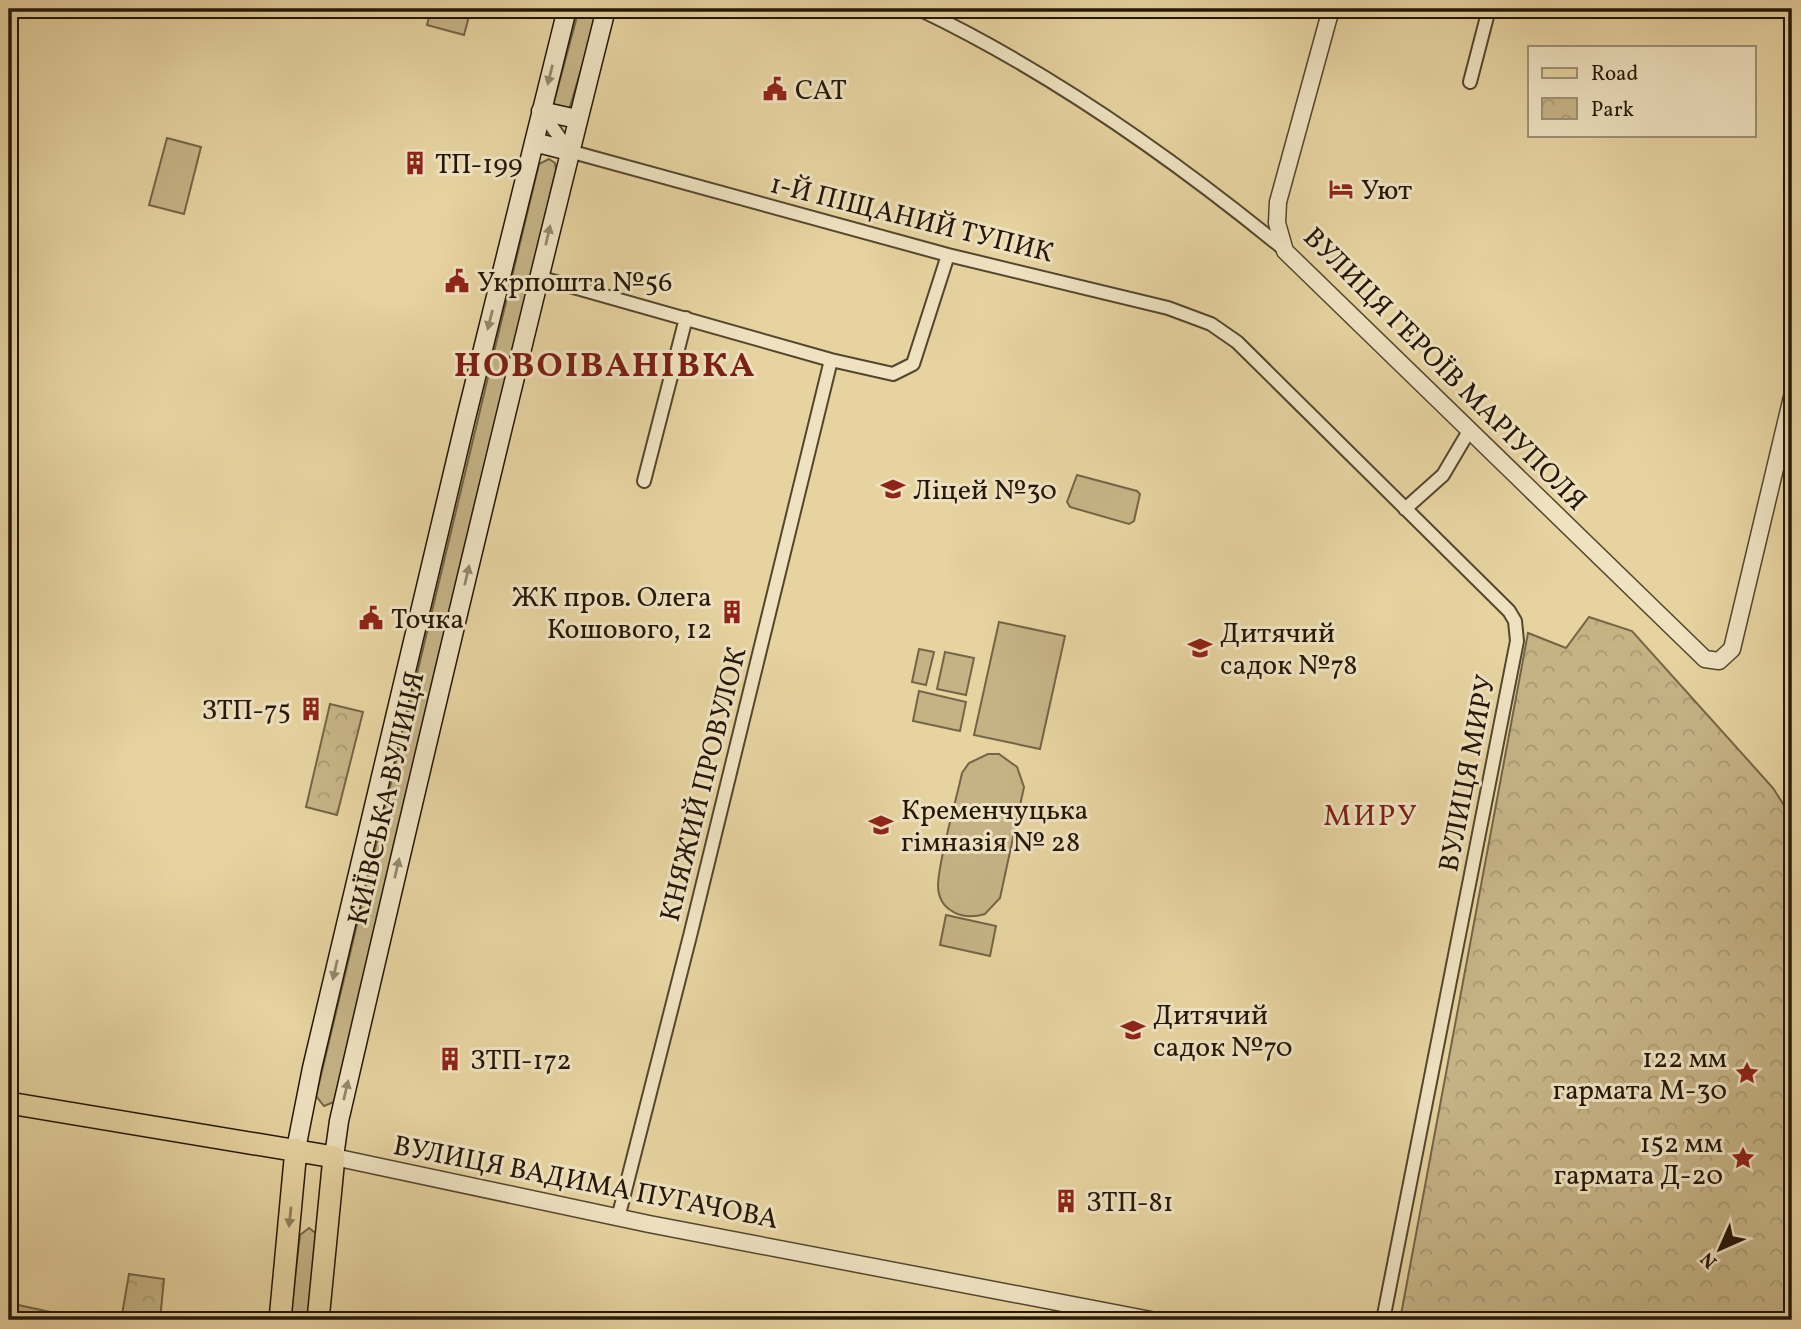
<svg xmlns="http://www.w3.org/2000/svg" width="1801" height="1329" viewBox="0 0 1801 1329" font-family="Vollkorn,serif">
<defs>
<pattern id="park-crowns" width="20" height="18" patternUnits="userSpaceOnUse" patternTransform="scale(1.75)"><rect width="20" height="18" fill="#c5b386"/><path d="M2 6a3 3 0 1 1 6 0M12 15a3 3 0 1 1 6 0" fill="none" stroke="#a99972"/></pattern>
</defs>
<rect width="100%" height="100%" fill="#e6d3a0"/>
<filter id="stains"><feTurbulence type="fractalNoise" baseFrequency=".00286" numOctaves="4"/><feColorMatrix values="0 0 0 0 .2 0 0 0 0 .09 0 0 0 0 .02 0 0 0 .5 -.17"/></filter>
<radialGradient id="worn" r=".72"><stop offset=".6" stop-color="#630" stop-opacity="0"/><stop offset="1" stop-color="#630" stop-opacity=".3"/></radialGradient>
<path fill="#c5b386" stroke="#746546" stroke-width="2" d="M 431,9 L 471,9 L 464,35 L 427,25 Z
M 579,9 L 599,9 L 569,110 L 555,105 L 554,102 Z
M 167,138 L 201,147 L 184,214 L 149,205 Z
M 549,159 L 555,163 L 556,170 L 334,1102 L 324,1106 L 316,1096 L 539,164 Z
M 1077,475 L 1137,491 L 1140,494 L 1134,521 L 1129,524 L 1070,507 L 1067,502 Z
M 999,622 L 1065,636 L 1040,749 L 974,735 Z
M 919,649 L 934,652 L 926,685 L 912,682 Z
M 945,652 L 974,658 L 966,695 L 937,689 Z
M 919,691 L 966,702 L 960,731 L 913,721 Z
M 988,754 L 999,754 L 1017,767 L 1024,787 L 1000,898 L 985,914 C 963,921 938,911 938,885 C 939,857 956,802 962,773 L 969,763 Z
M 946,915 L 996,926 L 990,956 L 940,945 Z
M 309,1228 L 317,1234 L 310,1320 L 290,1320 L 300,1235 Z"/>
<path fill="url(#park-crowns)" stroke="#746546" stroke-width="2" d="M 1589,617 L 1632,631 L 1773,788 L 1792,818 L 1792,1320 L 1400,1320 L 1528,633 L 1566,648 Z
M 330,704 L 363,712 L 337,815 L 306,807 Z
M 129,1274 L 164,1279 L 160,1320 L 121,1320 Z
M 9,1303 L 87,1320 L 9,1320 Z"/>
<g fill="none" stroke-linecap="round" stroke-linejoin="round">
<g stroke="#54462d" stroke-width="16">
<path id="minor" d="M 919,9 C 1047,70 1175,160 1285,250
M 1470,82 L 1489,9
M 541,111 L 569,151 L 948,255 L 1168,308 L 1211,324 L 1237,342 L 1509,611 L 1515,621 L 1517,641 L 1383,1320
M 538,277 L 831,360 L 893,374 L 913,364 L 948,255
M 644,481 L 686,318
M 1405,509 L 1443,475 L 1469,431
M 618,1218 L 690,936 L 831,360
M 1067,1320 L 1069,1305"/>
</g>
<g stroke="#54462d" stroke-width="19">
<path id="tertiary" d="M 1331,9 L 1278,202 L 1277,223 L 1285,251 L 1705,659 L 1719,661 L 1732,649 L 1792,397
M 334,1157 L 649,1224 L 1151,1320"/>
</g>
<g stroke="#241707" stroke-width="21">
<path id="secondary" d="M 541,111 L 577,119
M 534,142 L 569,151
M 296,1149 L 312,1068 L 465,422 L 567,9
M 334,1157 L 339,1121 C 425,749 513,378 606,9"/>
</g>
<g stroke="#241707" stroke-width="24">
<path id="primary" d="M 9,1103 L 334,1157 L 318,1320
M 280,1320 L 296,1149"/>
</g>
<use href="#minor" stroke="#efe2c1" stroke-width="12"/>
<use href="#tertiary" stroke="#efe2c1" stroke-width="16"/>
<use href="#secondary" stroke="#efe2c1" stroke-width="18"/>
<use href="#primary" stroke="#e6d3a0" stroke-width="21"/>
</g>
<defs><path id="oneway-solid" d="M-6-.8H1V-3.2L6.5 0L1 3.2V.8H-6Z" transform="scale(1.75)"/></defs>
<g fill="#94876d">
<use href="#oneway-solid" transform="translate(550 75) rotate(104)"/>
<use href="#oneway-solid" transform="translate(548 235) rotate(-77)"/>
<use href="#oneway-solid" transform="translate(490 320) rotate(104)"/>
<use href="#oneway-solid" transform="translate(467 575) rotate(-77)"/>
<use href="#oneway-solid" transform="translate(397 868) rotate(-77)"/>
<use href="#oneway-solid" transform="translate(335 970) rotate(103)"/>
<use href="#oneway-solid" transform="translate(346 1090) rotate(-77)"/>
</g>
<use fill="#8f7e5b" href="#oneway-solid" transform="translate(290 1217) rotate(96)"/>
<defs>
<g id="civic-bare" transform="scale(1.89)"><path d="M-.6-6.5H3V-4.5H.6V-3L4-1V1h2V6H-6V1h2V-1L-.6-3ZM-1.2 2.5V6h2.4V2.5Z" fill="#8f2418" stroke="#efe2c1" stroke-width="2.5" paint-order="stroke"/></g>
<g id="building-bare" transform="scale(1.89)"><path d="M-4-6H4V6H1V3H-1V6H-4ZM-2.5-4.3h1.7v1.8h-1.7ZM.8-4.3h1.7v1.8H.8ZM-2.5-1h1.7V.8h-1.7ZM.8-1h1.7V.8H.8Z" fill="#8f2418" stroke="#efe2c1" stroke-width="2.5" paint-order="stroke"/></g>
<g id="hotel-bare" transform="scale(1.89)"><path d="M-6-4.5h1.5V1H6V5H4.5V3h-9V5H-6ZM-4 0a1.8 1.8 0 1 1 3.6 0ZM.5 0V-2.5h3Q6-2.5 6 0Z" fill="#8f2418" stroke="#efe2c1" stroke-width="2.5" paint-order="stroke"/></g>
<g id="school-bare" transform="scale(1.89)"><path d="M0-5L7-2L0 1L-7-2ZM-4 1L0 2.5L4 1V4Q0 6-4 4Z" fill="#8f2418" stroke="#efe2c1" stroke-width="2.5" paint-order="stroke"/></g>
<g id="sight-bare" transform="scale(1.89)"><path d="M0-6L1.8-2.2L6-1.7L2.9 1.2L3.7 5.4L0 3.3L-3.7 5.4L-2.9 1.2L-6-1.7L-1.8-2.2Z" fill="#8f2418" stroke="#efe2c1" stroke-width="2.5" paint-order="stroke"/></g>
</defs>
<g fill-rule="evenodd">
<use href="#civic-bare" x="775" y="89"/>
<use href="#building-bare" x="415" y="163"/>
<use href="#hotel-bare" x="1341" y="189"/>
<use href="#civic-bare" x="457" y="281"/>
<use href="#school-bare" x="893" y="489"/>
<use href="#building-bare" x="732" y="612"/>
<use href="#civic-bare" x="371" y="618"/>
<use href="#school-bare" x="1200" y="648"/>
<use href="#building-bare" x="311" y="709"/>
<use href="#school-bare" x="881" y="825"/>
<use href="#school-bare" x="1133" y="1030"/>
<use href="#building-bare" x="450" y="1059"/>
<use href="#sight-bare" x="1747" y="1073"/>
<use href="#sight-bare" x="1743" y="1158"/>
<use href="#building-bare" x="1066" y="1201"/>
</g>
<g text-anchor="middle" stroke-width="6" stroke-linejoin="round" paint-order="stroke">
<g font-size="28" fill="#241707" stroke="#efe2c1" text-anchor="start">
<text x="795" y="99">САТ</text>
<text x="435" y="173">ТП-199</text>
<text x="1361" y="199">Уют</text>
<text x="477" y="291">Укрпошта №56</text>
<text x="913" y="499">Ліцей №30</text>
<text x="712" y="606" text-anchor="end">ЖК пров. Олега<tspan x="712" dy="32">Кошового, 12</tspan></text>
<text x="391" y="628">Точка</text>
<text x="1220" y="642">Дитячий<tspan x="1220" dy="32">садок №78</tspan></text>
<text x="291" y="719" text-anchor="end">ЗТП-75</text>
<text x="901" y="819">Кременчуцька<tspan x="901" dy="32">гімназія № 28</tspan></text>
<text x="1153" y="1024">Дитячий<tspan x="1153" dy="32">садок №70</tspan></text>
<text x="1727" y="1067" text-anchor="end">122 мм<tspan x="1727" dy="32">гармата М-30</tspan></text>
<text x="470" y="1069">ЗТП-172</text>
<text x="1723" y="1152" text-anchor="end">152 мм<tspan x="1723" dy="32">гармата Д-20</tspan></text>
<text x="1086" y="1211">ЗТП-81</text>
</g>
<g font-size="28" fill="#241707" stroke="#efe2c1">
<text transform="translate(912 217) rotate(14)" y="10">1-Й ПІЩАНИЙ ТУПИК</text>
<text transform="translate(1446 368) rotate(45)" y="10">ВУЛИЦЯ ГЕРОЇВ МАРІУПОЛЯ</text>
<text transform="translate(1466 773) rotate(-79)" y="10">ВУЛИЦЯ МИРУ</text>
<text transform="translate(702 784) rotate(-76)" y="10">КНЯЖИЙ ПРОВУЛОК</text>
<text transform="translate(385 798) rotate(-77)" y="10">КИЇВСЬКА ВУЛИЦЯ</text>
<text transform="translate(586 1181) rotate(11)" y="10">ВУЛИЦЯ ВАДИМА ПУГАЧОВА</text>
</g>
<g font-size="30" letter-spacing="2" fill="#7a1f14" stroke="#efe2c1">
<text x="1371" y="825">МИРУ</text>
</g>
<g font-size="35" font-weight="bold" letter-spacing="2" fill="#7a1f14" stroke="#efe2c1">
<text x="605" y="376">НОВОІВАНІВКА</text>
</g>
</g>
<rect width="1801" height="1329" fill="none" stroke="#e6d3a0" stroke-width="35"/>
<rect x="10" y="10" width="1780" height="1308" fill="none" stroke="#241707" stroke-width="3.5"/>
<rect x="18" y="18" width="1766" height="1294" fill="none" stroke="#241707" stroke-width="2"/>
<rect x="1528" y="46" width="228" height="91" fill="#efe2c1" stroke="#9e9177" stroke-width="2"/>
<rect x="1542" y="68" width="35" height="10" fill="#e6d3a0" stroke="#9e9177" stroke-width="2"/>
<text x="1591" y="80" font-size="21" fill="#241707">Road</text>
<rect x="1542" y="98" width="35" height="21" fill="url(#park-crowns)" stroke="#9e9177" stroke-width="2"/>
<text x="1591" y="116" font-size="21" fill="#241707">Park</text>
<g transform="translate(1720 1249) rotate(225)" stroke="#efe2c1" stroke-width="5" paint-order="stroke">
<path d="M0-5L12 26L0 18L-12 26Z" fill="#241707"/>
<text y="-10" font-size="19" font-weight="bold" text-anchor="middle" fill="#241707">N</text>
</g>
<rect width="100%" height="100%" filter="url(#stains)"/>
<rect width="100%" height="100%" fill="url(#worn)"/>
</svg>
